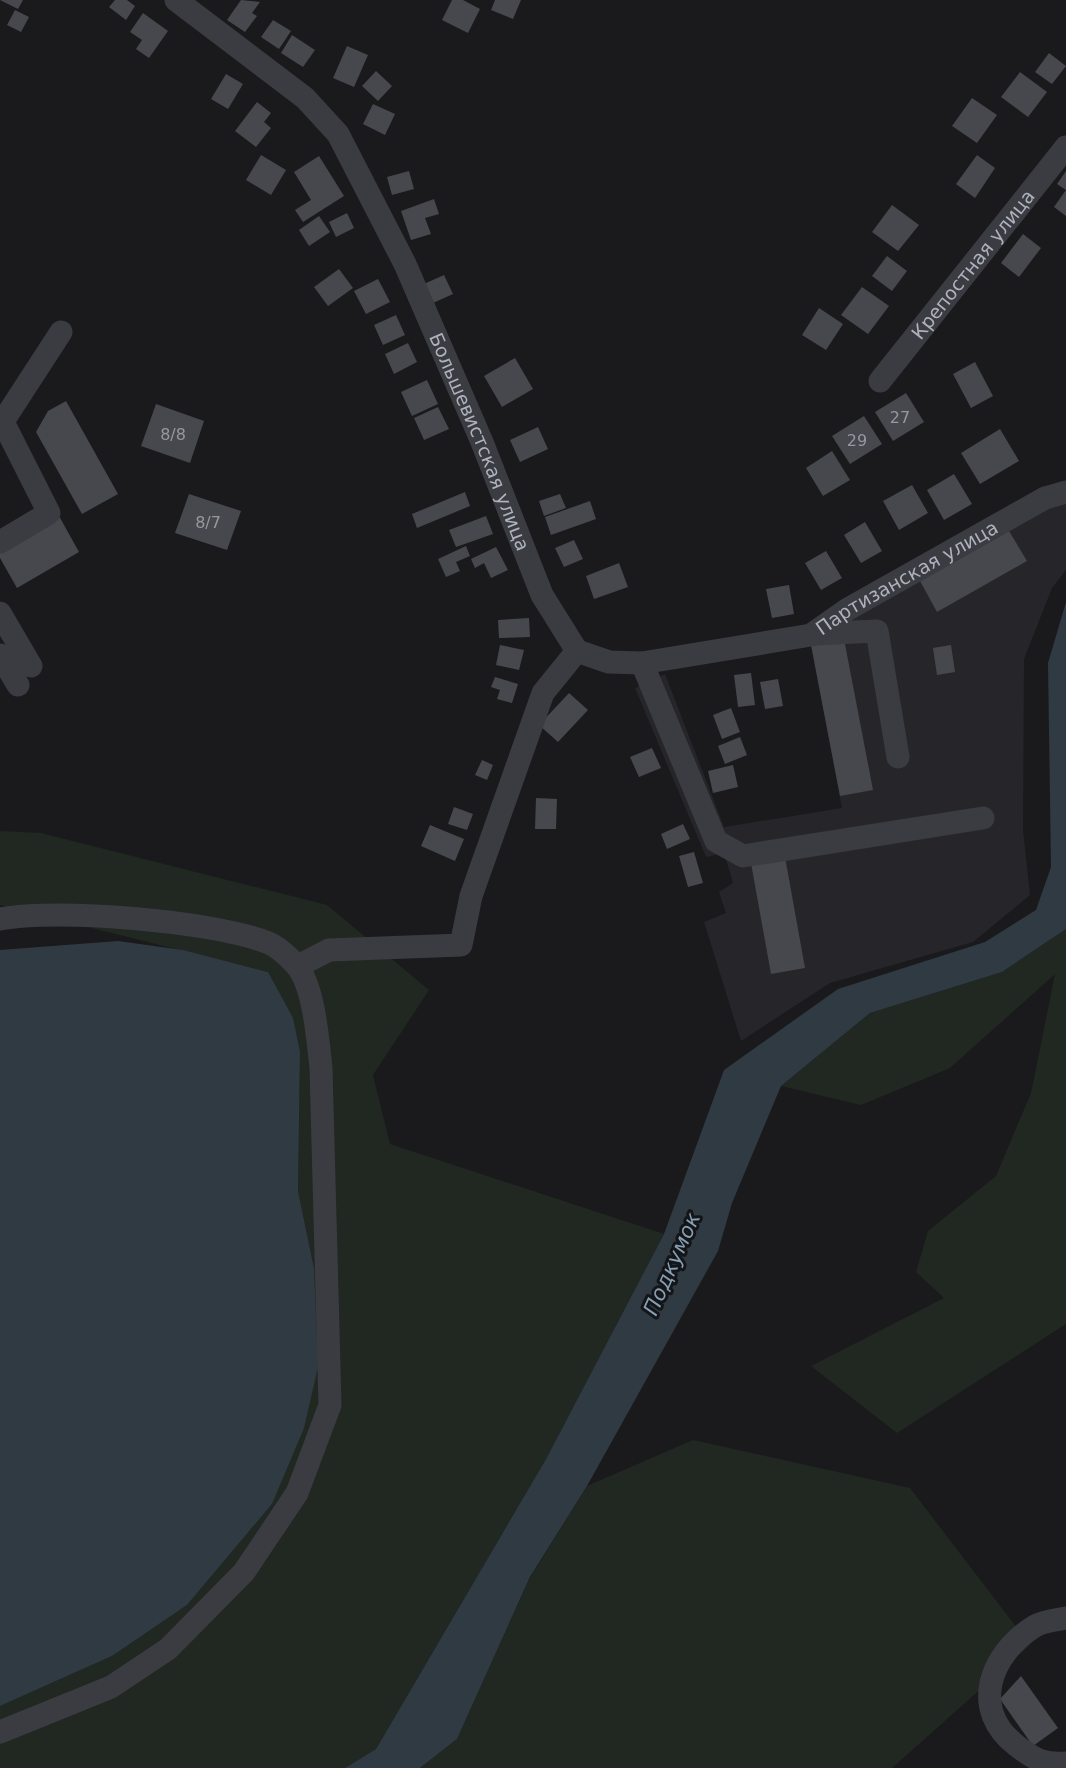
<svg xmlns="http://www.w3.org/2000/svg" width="1066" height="1768" viewBox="0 0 1066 1768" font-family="'DejaVu Sans',sans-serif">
<rect width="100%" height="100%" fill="#1a1a1d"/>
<path fill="#26262a" d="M 1066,489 L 1066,570 L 1052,588 L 1024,659 L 1023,830 L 1030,895 L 973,942 L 830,983 L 741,1041 L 704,922 L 726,913 L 719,892 L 733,883 L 724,853 L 706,857 L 635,688 L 665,674 L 724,827 L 842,808 L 811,645 L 838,608 Z"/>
<path fill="#202821" d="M 0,831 L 41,833 L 327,905 L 429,990 L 373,1075 L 390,1144 L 664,1234 L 546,1459 L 376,1749 L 345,1768 L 0,1768 L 0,1706 L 112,1656 L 187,1605 L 272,1504 L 314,1268 L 298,1191 L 300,1052 L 268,972 L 0,905 Z
M 1066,929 L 1066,1324 L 897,1433 L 811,1366 L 944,1298 L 916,1272 L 928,1231 L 996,1176 L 1031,1093 L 1055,974 L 950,1068 L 861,1105 L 781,1086 L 870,1013 L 1002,972 Z
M 693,1440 L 910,1488 L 1030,1645 L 892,1768 L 420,1768 L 457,1739 L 530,1578 L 587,1486 Z"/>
<path fill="#303a42" d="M 1066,602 L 1066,929 L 1002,972 L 870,1013 L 781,1086 L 732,1203 L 718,1251 L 587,1486 L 530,1577 L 457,1739 L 420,1768 L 345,1768 L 376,1749 L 546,1459 L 664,1234 L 724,1070 L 838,989 L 985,942 L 1036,910 L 1051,867 L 1048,663 Z
M 118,941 L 183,950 L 268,972 L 293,1018 L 300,1052 L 298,1191 L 314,1268 L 318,1367 L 304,1428 L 272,1504 L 187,1605 L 112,1656 L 0,1706 L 0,950 Z"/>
<path fill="#47484d" d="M 0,0 L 23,0 L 18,9 Z
M 115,0 L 127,0 L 135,6 L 126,20 L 109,7 Z
M 241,0 L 260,2 L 252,13 L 257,16 L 245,32 L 227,20 Z
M 452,0 L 463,0 L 480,9 L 468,33 L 442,20 Z
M 495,0 L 521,0 L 513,19 L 491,10 Z
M 15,10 L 29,17 L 21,32 L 7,25 Z
M 143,13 L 168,31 L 149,58 L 136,49 L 142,40 L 130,32 Z
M 273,20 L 291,31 L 279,49 L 261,37 Z
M 292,35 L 315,50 L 303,67 L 281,53 Z
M 347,46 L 368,55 L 354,87 L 333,78 Z
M 1049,53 L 1066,66 L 1052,84 L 1035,72 Z
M 376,71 L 392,86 L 378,101 L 362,86 Z
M 1020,72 L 1047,92 L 1028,117 L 1001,97 Z
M 226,74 L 243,84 L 228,109 L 211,99 Z
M 972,98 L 997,115 L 977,143 L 952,126 Z
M 257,102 L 271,113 L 264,122 L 271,128 L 256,147 L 235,131 Z
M 373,104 L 395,114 L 385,135 L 363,124 Z
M 261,155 L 286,170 L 271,195 L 246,180 Z
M 977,155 L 995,168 L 975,198 L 956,184 Z
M 319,156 L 344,196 L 303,222 L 295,210 L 311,200 L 294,172 Z
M 409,171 L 414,189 L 392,195 L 387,177 Z
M 1066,171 L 1066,216 L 1054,207 L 1066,190 L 1057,184 Z
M 434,199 L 439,214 L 425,218 L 431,234 L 411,240 L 401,211 Z
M 892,205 L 919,225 L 898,251 L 872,232 Z
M 347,213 L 354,228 L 336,237 L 329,222 Z
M 319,216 L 330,232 L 309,246 L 299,230 Z
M 1023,234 L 1041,248 L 1019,277 L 1001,263 Z
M 887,256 L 907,271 L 892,291 L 872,276 Z
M 339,269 L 353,288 L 328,306 L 314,287 Z
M 444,275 L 453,294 L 433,303 L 424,284 Z
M 378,279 L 390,302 L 366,314 L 354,291 Z
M 862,287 L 889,306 L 868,334 L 841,315 Z
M 819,308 L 843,324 L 826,350 L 802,335 Z
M 396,315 L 405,335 L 383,345 L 374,325 Z
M 408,343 L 417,362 L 394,374 L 385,354 Z
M 515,358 L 533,389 L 502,407 L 484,376 Z
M 975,362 L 993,396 L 971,408 L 953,374 Z
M 427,380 L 438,404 L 412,416 L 401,392 Z
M 906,393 L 924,422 L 893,441 L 875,412 Z
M 66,401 L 118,494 L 82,514 L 36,432 L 48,411 Z
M 156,404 L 204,421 L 190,463 L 141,446 Z
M 438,407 L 449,429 L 424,440 L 414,418 Z
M 864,416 L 882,444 L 850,464 L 832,436 Z
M 538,427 L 548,449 L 520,462 L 510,440 Z
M 1000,429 L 1019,461 L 980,484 L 961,453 Z
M 832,451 L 850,480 L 823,496 L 806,468 Z
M 954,474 L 972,504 L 944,520 L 927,490 Z
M 912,485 L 928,513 L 899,530 L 883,501 Z
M 465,492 L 470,506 L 417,528 L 412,514 Z
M 189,494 L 241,511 L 227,550 L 175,533 Z
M 560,494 L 566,508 L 544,516 L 539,501 Z
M 590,501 L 596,519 L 551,535 L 545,517 Z
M 59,516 L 79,552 L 17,588 L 0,558 L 0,550 Z
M 486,516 L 493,534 L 456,547 L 449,530 Z
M 865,522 L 882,551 L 861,563 L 844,535 Z
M 1009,531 L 1027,561 L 937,612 L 920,581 Z
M 574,540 L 583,559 L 564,567 L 555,548 Z
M 466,546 L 470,556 L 456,562 L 460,571 L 446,577 L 438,559 Z
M 496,547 L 508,570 L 491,578 L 484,563 L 475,568 L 471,559 Z
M 826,551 L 842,578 L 821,590 L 805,563 Z
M 619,563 L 628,587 L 594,599 L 586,576 Z
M 789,585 L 794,614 L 772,618 L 766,589 Z
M 529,618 L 530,637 L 499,638 L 498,620 Z
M 844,639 L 873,790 L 840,796 L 811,645 Z
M 500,645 L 524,650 L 519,670 L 496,665 Z
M 951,645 L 955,672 L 937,675 L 933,648 Z
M 751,673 L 755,705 L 738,707 L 734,675 Z
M 495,677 L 518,684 L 512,703 L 497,699 L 500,690 L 491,687 Z
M 778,679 L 783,706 L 765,709 L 760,682 Z
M 569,693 L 588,710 L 558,742 L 539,725 Z
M 731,708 L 740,732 L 722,739 L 713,715 Z
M 740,737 L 747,755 L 725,764 L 718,746 Z
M 652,748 L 661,768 L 639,777 L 630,757 Z
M 482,760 L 493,765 L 487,780 L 475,775 Z
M 733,765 L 738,787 L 713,793 L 708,771 Z
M 536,798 L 557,799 L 556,829 L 535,829 Z
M 454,807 L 473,814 L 467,830 L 448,824 Z
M 683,824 L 690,839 L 667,849 L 661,834 Z
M 430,825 L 464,839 L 455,861 L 421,846 Z
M 694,852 L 703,883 L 688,887 L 679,856 Z
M 785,857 L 805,968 L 771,974 L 751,863 Z
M 1021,1676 L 1058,1728 L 1033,1746 L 1000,1699 Z"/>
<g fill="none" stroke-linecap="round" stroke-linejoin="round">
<g stroke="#3b3c42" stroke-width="23">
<path id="s1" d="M 176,0 L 305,98 L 338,134 L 405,264 L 482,442 L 542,595 L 577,651"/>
<path id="s2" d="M 880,381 L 1066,147"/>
<path d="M 0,426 L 61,332"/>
<path d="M 0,542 L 49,513 L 3,422"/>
<path d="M 0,613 L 31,666"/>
<path d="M 814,634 L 877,631 L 898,757"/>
<path id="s3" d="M 577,651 L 609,662 L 642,663 L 811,635 L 848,609 L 1045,498 L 1066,492"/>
<path d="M 0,655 L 18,685"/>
<path d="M 642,663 L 716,841 L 743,856 L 983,818"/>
<path d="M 0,919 C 58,908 211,921 266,942 C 276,945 289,957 296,965 C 314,985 318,1041 321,1068 L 330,1405 L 297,1493 L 244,1572 L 168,1649 L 111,1687 L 0,1732"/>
<path d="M 298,966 L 329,950 L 461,945 L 471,896 L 543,693 L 577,651"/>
<path d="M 1066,1618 C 1056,1620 1043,1621 1035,1626 C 990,1654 969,1709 1017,1746 C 1034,1759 1044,1765 1066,1763"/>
</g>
</g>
<g text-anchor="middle" stroke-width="6" stroke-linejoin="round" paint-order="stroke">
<g font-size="16" fill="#9498a0">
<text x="900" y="423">27</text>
<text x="173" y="440">8/8</text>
<text x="857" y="446">29</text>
<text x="208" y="528">8/7</text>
</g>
<g font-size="19" fill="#adb2bc" stroke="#151518">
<text dy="7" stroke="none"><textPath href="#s2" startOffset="149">Крепостная улица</textPath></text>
<text dy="7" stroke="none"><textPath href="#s1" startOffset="550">Большевистская улица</textPath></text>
<text dy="7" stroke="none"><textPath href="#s3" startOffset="350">Партизанская улица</textPath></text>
</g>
<g font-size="21" font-style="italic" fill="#84a0b7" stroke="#151518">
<text transform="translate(672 1264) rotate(-66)" y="7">Подкумок</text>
</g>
</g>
</svg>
